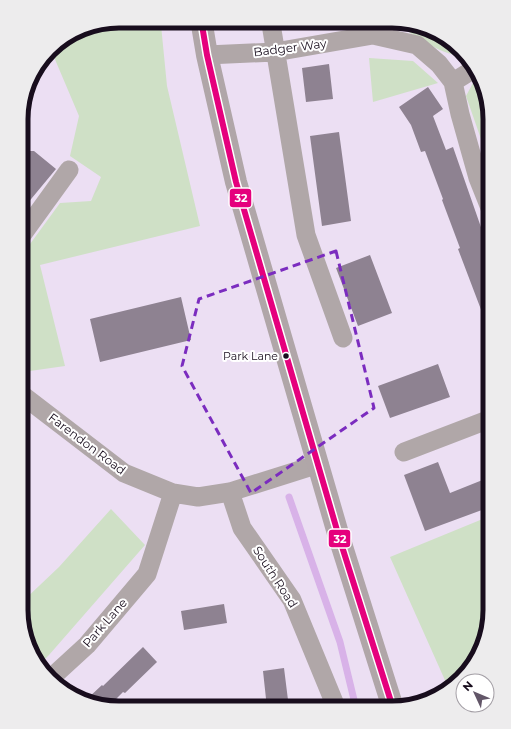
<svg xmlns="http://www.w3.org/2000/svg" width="511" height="729" viewBox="0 0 511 729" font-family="Montserrat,sans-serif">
<rect width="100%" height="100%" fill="#ecdff3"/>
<path fill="#cfe0c6" d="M 398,22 L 405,22 L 451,41 L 462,55 C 445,58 411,33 396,24 Z
M 161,25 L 167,86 L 200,226 L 40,265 L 65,366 L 23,372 L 21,370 L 22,255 L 60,203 L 91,201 L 101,177 L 70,156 L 79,116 L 51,50 L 55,45 L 87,26 Z
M 369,58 L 413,61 L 438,83 L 373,102 Z
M 480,78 L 490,119 L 490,161 L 489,162 L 466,96 L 474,81 Z
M 111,509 L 145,545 L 49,655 L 40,664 L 31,653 L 21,610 L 21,603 L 59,567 Z
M 490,516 L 490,617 L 473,665 L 448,687 L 390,557 Z"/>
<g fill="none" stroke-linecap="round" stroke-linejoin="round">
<path stroke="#d8b2e8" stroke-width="7" d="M 289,497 L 340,642 L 356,708"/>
</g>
<path fill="#8e8291" d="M 329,64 L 333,99 L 306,102 L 302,68 Z
M 428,87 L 443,109 L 433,116 L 446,150 L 453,147 L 490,253 L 490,328 L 488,328 L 458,249 L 460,248 L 442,200 L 443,199 L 425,151 L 421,152 L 411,125 L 399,107 Z
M 339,132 L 351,221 L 322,226 L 310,136 Z
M 28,151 L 34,151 L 56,169 L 22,210 L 22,157 Z
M 370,255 L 392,313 L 358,326 L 336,268 Z
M 181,297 L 191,340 L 100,362 L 90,319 Z
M 438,364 L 450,397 L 390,418 L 378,386 Z
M 438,462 L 450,493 L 490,477 L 490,507 L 425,531 L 404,475 Z
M 224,604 L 227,623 L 184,630 L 181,611 Z
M 143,647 L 157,662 L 125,693 L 123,692 L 116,699 L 124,707 L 106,707 L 87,699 L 102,685 L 103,686 Z
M 284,668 L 289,708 L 267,708 L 263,671 Z"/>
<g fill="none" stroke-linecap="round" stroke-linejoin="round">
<path stroke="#b0a7a8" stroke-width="19" d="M 271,24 L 306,235 L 343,338
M 207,55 L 275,52 L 373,35 L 417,45 L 439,64 L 453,82 L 460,114 L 478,178 L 490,208
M 453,82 L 474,69
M 22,235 L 69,170
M 21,394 L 124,473 L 173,493 L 198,497 L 230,492 L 319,464
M 404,452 L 490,419
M 230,492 L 242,528 L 292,600 L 334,702 L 335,708
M 51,678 L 87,645 L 147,574 L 173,493"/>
<path stroke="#b0a6a8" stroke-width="22" d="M 202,25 L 207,55 L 236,182 L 339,537 L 393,708"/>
<g stroke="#fff" stroke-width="9">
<path id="bus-1" d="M 202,25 L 207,55 L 236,182 L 339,537 L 393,708"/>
</g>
<use href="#bus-1" stroke="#e5007d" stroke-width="6"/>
</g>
<path fill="none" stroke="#7b2cbf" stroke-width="3" stroke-dasharray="8 5" stroke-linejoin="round" d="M 336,251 L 374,408 L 251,493 L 182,366 L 199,299 Z"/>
<circle fill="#180d1d" stroke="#fff" stroke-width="1.5" cx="286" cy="356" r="3.5"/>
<g text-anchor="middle" stroke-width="4" stroke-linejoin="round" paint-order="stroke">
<g font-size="11" fill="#180d1d" stroke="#fff" text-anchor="end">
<text x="278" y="360">Park Lane</text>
</g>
<g font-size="12" fill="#180d1d" stroke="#fff">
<text transform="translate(290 48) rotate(-7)" y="4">Badger Way</text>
<text transform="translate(87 444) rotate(37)" y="4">Farendon Road</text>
<text transform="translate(275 577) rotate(57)" y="4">South Road</text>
<text transform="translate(105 623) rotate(-49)" y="4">Park Lane</text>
</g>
</g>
<path d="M0 0H511V729H0ZM119 28H392A91 91 0 0 1 483 119V610A91 91 0 0 1 392 701H119A91 91 0 0 1 28 610V119A91 91 0 0 1 119 28Z" fill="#edeced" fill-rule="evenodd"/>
<path fill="none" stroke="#180d1d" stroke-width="5" d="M119 28H392A91 91 0 0 1 483 119V610A91 91 0 0 1 392 701H119A91 91 0 0 1 28 610V119A91 91 0 0 1 119 28Z"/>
<g stroke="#fff" stroke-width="1.5">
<rect x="229" y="188" width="23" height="20" rx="4" fill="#e5007d"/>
<rect x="328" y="529" width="23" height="19" rx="4" fill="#e5007d"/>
</g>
<g font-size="11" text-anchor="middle" font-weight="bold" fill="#fff">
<text x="241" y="202">32</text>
<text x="340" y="543">32</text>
</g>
<g transform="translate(475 693) rotate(314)"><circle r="19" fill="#ffffff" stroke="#a39ea5"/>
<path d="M0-3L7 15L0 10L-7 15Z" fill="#625668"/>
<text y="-6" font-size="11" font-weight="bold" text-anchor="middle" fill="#180d1d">N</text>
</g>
</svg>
